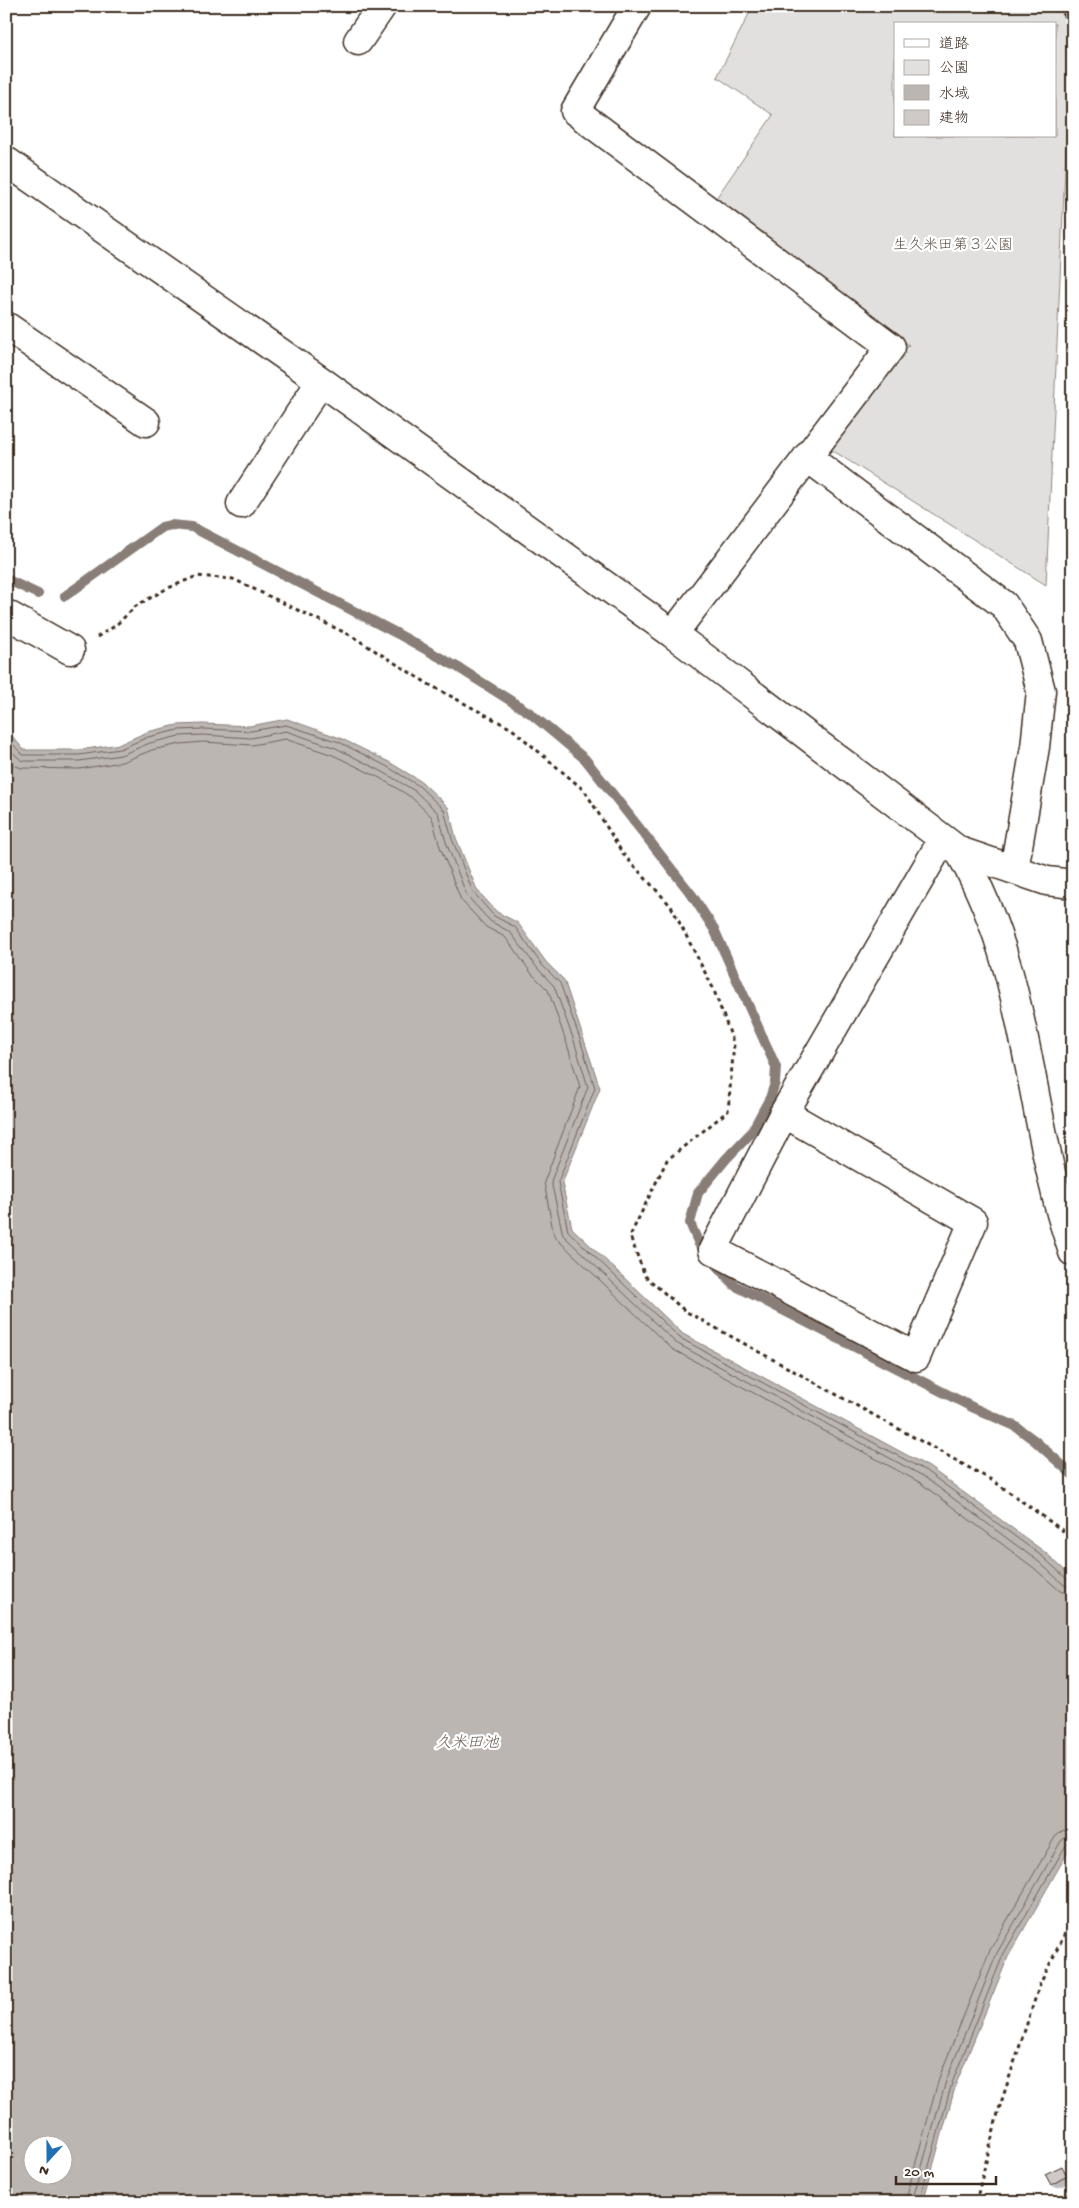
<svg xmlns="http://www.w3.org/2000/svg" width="1079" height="2208" viewBox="0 0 1079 2208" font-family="'Gochi Hand','Klee One',sans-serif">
<defs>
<filter id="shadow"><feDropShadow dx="4.5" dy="4.5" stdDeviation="0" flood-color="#0004"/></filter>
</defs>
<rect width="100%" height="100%" fill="#fff"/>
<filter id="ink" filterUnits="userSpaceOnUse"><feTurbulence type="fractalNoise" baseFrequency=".02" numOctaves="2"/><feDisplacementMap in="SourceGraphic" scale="10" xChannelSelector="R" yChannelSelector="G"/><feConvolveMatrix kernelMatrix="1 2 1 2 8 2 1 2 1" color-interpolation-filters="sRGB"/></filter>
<g filter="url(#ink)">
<path fill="#e2e0de" stroke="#8e857e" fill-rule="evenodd" d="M 753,6 L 1073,6 L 1073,147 L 1066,147 L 1046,585 L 819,442 L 909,345 L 708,210 L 773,115 L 717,77 ZM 895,24 L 1055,24 L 1055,136 L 895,136 Z"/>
<path fill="#bcb6b3" stroke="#887e77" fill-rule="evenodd" d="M 287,719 L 340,738 L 389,762 L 422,782 L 448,807 L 456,838 L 477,890 L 497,912 L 518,923 L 546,962 L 564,980 L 600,1088 L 562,1183 L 572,1228 L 683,1334 L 929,1467 L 1046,1553 L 1073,1578 L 1073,1843 L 1008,1957 L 956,2084 L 923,2202 L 6,2202 L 6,729 L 24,750 L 79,750 L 120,744 L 147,732 L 177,725 L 203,724 L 250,726 ZM 32,2146 L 62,2146 L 62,2176 L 32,2176 Z"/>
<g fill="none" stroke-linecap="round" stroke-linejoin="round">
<path stroke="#6f625a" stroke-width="1" d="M 6,737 L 23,755 L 79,755 L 120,749 L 148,737 L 178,730 L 203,729 L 251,731 L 286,725 L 339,742 L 386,766 L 419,786 L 444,810 L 452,839 L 473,892 L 494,916 L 515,927 L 542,965 L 560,983 L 580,1039 L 595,1088 L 558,1182 L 568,1231 L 680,1338 L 926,1471 L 1043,1557 L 1068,1580 L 1073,1581
M 6,746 L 22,761 L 79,761 L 121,755 L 150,743 L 179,736 L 203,735 L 251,738 L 286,731 L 336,748 L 383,772 L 415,791 L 438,813 L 446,842 L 467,896 L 490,921 L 510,932 L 538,969 L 554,986 L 574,1041 L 588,1087 L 551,1181 L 563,1235 L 676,1343 L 923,1476 L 1039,1562 L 1064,1585 L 1073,1587
M 6,758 L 13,765 L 22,768 L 79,769 L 122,762 L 152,750 L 180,744 L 203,742 L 252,745 L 285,739 L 333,755 L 380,778 L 411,797 L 432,817 L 439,844 L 461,900 L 486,927 L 505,937 L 532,974 L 548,990 L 567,1044 L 580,1087 L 544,1182 L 553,1231 L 557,1239 L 672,1349 L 919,1482 L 1034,1568 L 1060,1591 L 1073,1595
M 905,2202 L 939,2078 L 990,1950 L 1055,1837 L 1062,1831 L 1073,1828
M 912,2202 L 946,2081 L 997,1953 L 1061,1841 L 1066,1837 L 1073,1836
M 919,2202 L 952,2083 L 1003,1955 L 1066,1845 L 1073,1842"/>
<path stroke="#887e77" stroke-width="10" d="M 6,579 L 38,594
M 65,596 L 162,527 L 171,525 L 192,527 L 398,634 L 459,668 L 530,713 L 585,759 L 692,895 L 714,929 L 776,1067 L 775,1083 L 770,1098 L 751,1133 L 726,1159 L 698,1193 L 690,1223 L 699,1244 L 734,1285 L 974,1408 L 1015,1426 L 1034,1440 L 1073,1475"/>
</g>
<path fill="#cfcac7" stroke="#3b2a1e" filter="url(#shadow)" d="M 1062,2166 L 1067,2176 L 1051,2185 L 1045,2174 Z"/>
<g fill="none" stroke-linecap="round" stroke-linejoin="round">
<g stroke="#3b2a1e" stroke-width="31">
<path id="street" d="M 637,6 L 575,111 L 891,347 L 673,634
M 358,41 L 382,6
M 6,161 L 321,381 L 673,634 L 959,851 C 1021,955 1027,1079 1056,1194 C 1060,1213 1067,1233 1073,1252
M 6,326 L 146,422
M 807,457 L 1004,605 L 1028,641 L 1041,691 L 1035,747 L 1014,870
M 241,504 L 321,381
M 6,614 L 70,650
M 959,851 L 1047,881 L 1073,884
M 784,1113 L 973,1222 L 916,1357 L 713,1250 L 784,1113 L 943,839"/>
</g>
<path stroke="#3b2a1e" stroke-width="3" stroke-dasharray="4 4" stroke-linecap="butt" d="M 1060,6 L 1073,38
M 97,637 L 115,626 L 136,606 L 166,589 L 197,576 L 233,579 L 350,635 L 430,685 L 512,729 L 585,791 L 623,854 L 671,906 L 713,988 L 734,1044 L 728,1111 L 667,1160 L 630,1236 L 645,1276 L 685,1311 L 995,1482 L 1073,1538
M 1073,742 L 1073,773
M 1072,853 L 1073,844
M 976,2202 L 999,2109 L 1040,1984 L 1073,1917"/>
<use href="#street" stroke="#fff" stroke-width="28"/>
</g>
</g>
<g text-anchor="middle" stroke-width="4.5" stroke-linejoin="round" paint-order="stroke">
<g font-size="15" fill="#65584e" stroke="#fff">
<text x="953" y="249">生久米田第３公園</text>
</g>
<g font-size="16" font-style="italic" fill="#685b52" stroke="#fff">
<text x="467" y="1747">久米田池</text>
</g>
</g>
<rect width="1079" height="2208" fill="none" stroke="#fff" stroke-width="25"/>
<rect x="12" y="12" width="1054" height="2183" fill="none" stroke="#3b2a1e" stroke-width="2" filter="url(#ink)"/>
<rect x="894" y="22" width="162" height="115" fill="#ffffff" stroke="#b1aaa5"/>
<rect x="904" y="39" width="25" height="8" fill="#ffffff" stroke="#b1aaa5"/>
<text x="939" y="48" font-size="15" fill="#3b2a1e">道路</text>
<rect x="904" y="60" width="25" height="15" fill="#e2e0de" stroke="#b1aaa5"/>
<text x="939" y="72" font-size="15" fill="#3b2a1e">公園</text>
<rect x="904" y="85" width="25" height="15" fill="#bcb6b3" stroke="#b1aaa5"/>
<text x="939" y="98" font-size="15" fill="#3b2a1e">水域</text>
<rect x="904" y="110" width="25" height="15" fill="#cfcac7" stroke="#b1aaa5"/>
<text x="939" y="122" font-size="15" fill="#3b2a1e">建物</text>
<g transform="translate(48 2160) rotate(201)"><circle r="24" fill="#ffffff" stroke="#b1aaa5"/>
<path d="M0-4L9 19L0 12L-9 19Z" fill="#1f6fb2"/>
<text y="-8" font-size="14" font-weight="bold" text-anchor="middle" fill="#3b2a1e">N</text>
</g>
<path d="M896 2176v8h100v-8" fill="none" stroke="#3b2a1e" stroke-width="2.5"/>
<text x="904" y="2176" font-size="15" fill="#3b2a1e" stroke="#ffffff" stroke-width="4" paint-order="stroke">20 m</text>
</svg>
